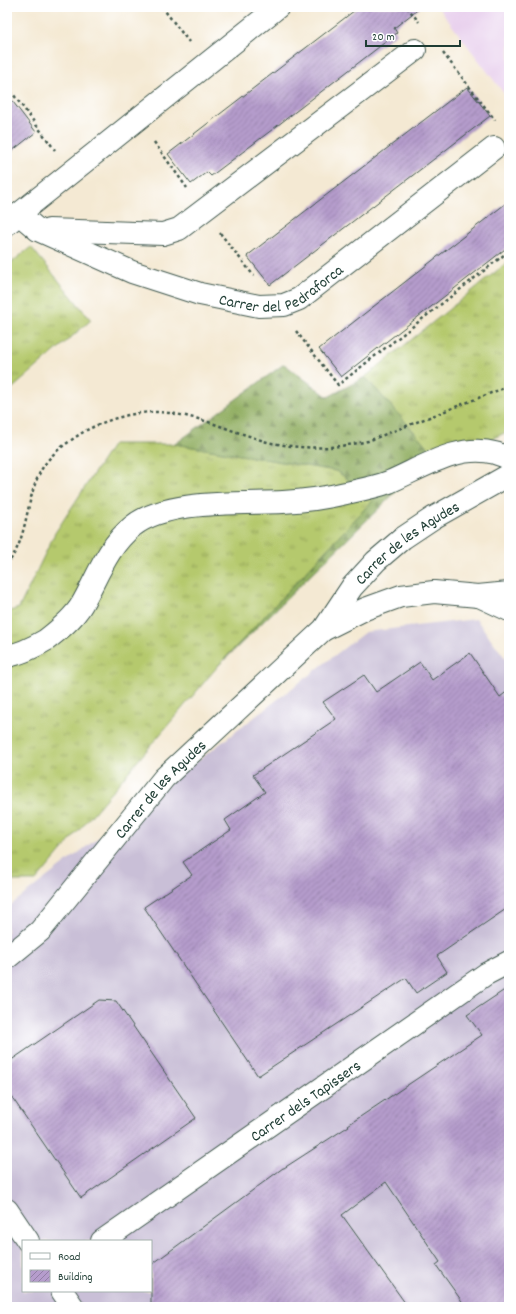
<svg xmlns="http://www.w3.org/2000/svg" width="516" height="1314" viewBox="0 0 516 1314" font-family="Dekko,sans-serif">
<defs>
<pattern id="grass-tufts" width="24" height="20" patternUnits="userSpaceOnUse"><rect width="24" height="20" fill="#b5c96d"/><path d="M3 7l-1-3M5 7V3M7 7l1-3M15 17l-1-3M17 17v-4M19 17l1-3" fill="none" stroke="#93a45a"/></pattern>
<pattern id="forest-firs" width="22" height="20" patternUnits="userSpaceOnUse"><rect width="22" height="20" fill="#90ad60"/><path d="M5 1l3.5 6h-7zM16 11l3.5 6h-7z" fill="#758e50"/></pattern>
<pattern id="building-hatch" width="6" height="6" patternUnits="userSpaceOnUse"><rect width="6" height="6" fill="#b59ccc"/><path d="M-1 1l2-2M0 6l6-6M5 7l2-2" fill="none" stroke="#9380a6"/></pattern>
</defs>
<rect width="100%" height="100%" fill="#fff"/>
<filter id="ink" filterUnits="userSpaceOnUse"><feTurbulence type="fractalNoise" baseFrequency=".025" numOctaves="2"/><feDisplacementMap in="SourceGraphic" scale="8" xChannelSelector="R" yChannelSelector="G"/><feConvolveMatrix kernelMatrix="1 2 1 2 8 2 1 2 1" color-interpolation-filters="sRGB"/></filter>
<filter id="wash" filterUnits="userSpaceOnUse"><feTurbulence type="fractalNoise" baseFrequency=".012" numOctaves="4" result="noise"/><feDisplacementMap in="SourceGraphic" scale="16" xChannelSelector="R" yChannelSelector="G"/><feGaussianBlur stdDeviation="0.9" result="paint"/><feColorMatrix in="noise" values="0 0 0 0 0 0 0 0 0 0 0 0 0 0 0 0 0 1.4 0 .05"/><feComposite in="paint" operator="in"/></filter>
<g filter="url(#wash)">
<rect width="100%" height="100%" fill="#f4e9d3"/>
<path fill="#e9d2ee" d="M 438,7 L 509,7 L 509,100 Z"/>
<path fill="#c9bfd7" fill-rule="evenodd" d="M 476,619 L 509,663 L 509,1307 L 7,1307 L 7,908 L 365,632 ZM 23,1241 L 151,1241 L 151,1291 L 23,1291 Z"/>
<path fill="url(#grass-tufts)" stroke="#6a8350" d="M 31,247 L 91,320 L 7,393 L 7,266 Z
M 509,261 L 509,431 L 441,462 L 365,377 Z
M 113,444 L 175,444 L 336,471 L 375,498 L 218,666 L 36,881 L 7,881 L 7,612 L 19,608 L 55,533 Z"/>
<path fill="url(#forest-firs)" stroke="#58754a" d="M 284,364 L 328,397 L 365,377 L 441,462 L 411,477 L 218,666 L 375,498 L 336,471 L 175,444 Z"/>
<g id="blocks">
<path fill="url(#building-hatch)" d="M 359,7 L 421,7 L 394,28 L 397,33 L 273,129 L 211,176 L 207,172 L 191,184 L 168,154 Z
M 467,87 L 490,116 L 270,285 L 247,256 Z
M 7,94 L 36,132 L 7,155 Z
M 509,201 L 509,246 L 341,377 L 319,349 Z
M 470,653 L 500,697 L 509,690 L 509,907 L 437,956 L 447,972 L 416,993 L 406,978 L 258,1076 L 144,907 L 192,875 L 183,862 L 231,830 L 225,820 L 265,792 L 253,775 L 336,719 L 323,702 L 364,675 L 376,692 L 420,662 L 432,680 Z
M 509,987 L 509,1307 L 466,1307 L 436,1265 L 440,1262 L 386,1182 L 342,1215 L 408,1307 L 151,1307 L 151,1265 L 283,1168 L 284,1168 L 349,1126 L 348,1125 L 482,1035 L 467,1015 Z
M 99,1000 L 116,1001 L 196,1118 L 81,1198 L 7,1090 L 7,1063 Z"/>
</g>
</g>
<g filter="url(#ink)">
<use href="#blocks" fill-opacity="0" stroke="#3f574c" stroke-width="1"/>
<g fill="none" stroke-linecap="round" stroke-linejoin="round">
<g stroke="#3f574c" stroke-width="24">
<g id="minor">
<path id="s1" d="M 19,214 L 38,230 L 132,272 L 200,294 L 259,306 L 284,305 L 299,299 L 494,148"/>
<path d="M 7,224 L 19,214 L 278,7"/>
<path d="M 49,230 L 163,234 L 179,229 L 415,50"/>
<path d="M 479,596 L 509,610"/>
<path d="M 325,629 L 365,609 L 401,596 L 434,592 L 478,596 L 509,593"/>
<path d="M 7,656 C 21,654 34,647 46,640 C 59,630 74,618 82,604 C 98,576 107,547 133,526 C 166,499 241,504 283,502 C 303,501 325,498 346,493 C 360,490 376,487 389,482 C 422,468 458,443 495,453 C 500,455 505,456 509,459"/>
<path id="s2" d="M 7,958 L 40,931 L 164,778 L 324,629 L 352,587 L 376,561 L 403,538 L 433,518 L 509,475"/>
<path d="M 7,1210 L 28,1241"/>
<path id="s3" d="M 102,1241 L 486,974 L 509,962"/>
<path d="M 62,1291 L 73,1307"/>
</g>
</g>
<path stroke="#3f574c" stroke-width="2.5" stroke-dasharray="3 3" stroke-linecap="butt" d="M 162,7 L 189,42
M 407,7 L 419,22
M 443,53 L 495,120
M 7,86 L 55,150
M 154,142 L 187,188
M 220,233 L 254,276
M 296,331 L 338,385 L 509,251
M 7,565 C 13,556 18,548 21,538 C 29,513 30,486 45,464 C 55,450 71,440 85,431 C 105,420 132,412 155,412 C 168,412 182,415 194,418 C 211,422 227,429 243,434 C 254,437 266,443 278,444 C 310,450 337,448 368,441 L 509,386"/>
<use href="#minor" stroke="#fff" stroke-width="22"/>
</g>
</g>
<g text-anchor="middle" stroke-width="3" stroke-linejoin="round" paint-order="stroke">
<g font-size="16" fill="#1f3d34" stroke="#fff">
<text dy="6" stroke="none"><textPath href="#s1" startOffset="286">Carrer del Pedraforca</textPath></text>
<text dy="6" stroke="none"><textPath href="#s2" startOffset="580">Carrer de les Agudes</textPath></text>
<text dy="6" stroke="none"><textPath href="#s2" startOffset="229">Carrer de les Agudes</textPath></text>
<text dy="6" stroke="none"><textPath href="#s3" startOffset="247">Carrer dels Tapissers</textPath></text>
</g>
</g>
<rect width="516" height="1314" fill="none" stroke="#fff" stroke-width="24"/>
<rect x="22" y="1240" width="130" height="52" fill="#ffffff" stroke="#a5b1ae"/>
<rect x="30" y="1253" width="20" height="6" fill="#ffffff" stroke="#a5b1ae"/>
<text x="58" y="1260" font-size="12" fill="#1f3d34">Road</text>
<rect x="30" y="1270" width="20" height="12" fill="url(#building-hatch)" stroke="#a5b1ae"/>
<text x="58" y="1280" font-size="12" fill="#1f3d34">Building</text>
<path d="M366 40v6h94v-6" fill="none" stroke="#1f3d34" stroke-width="2"/>
<text x="372" y="40" font-size="12" fill="#1f3d34" stroke="#ffffff" stroke-width="3" paint-order="stroke">20 m</text>
</svg>
